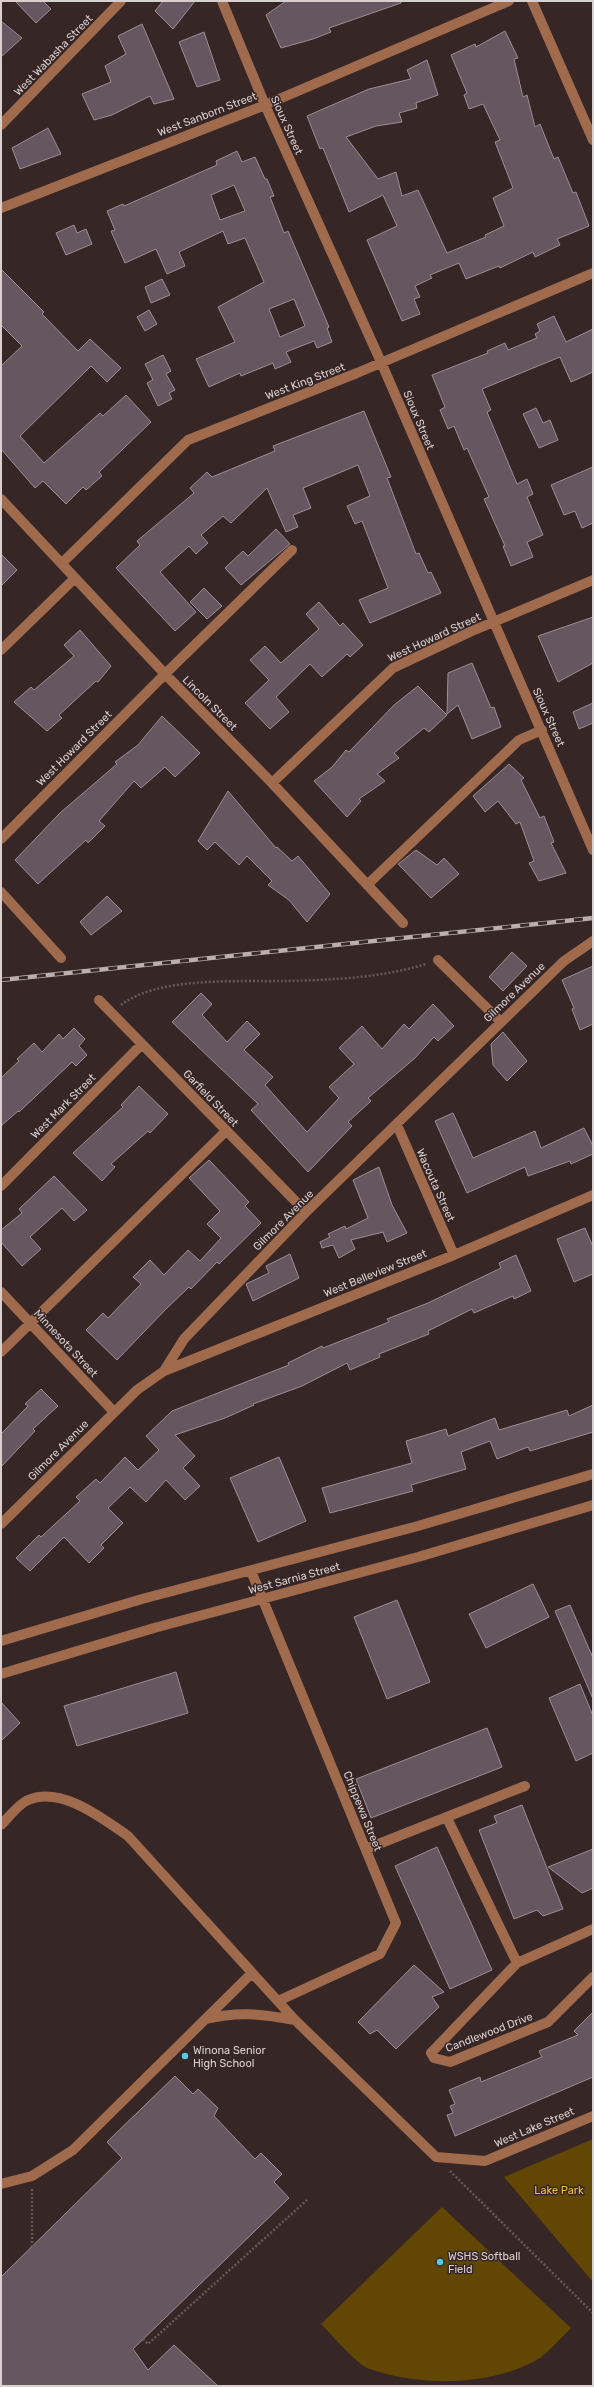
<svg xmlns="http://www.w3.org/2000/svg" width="594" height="2387" viewBox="0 0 594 2387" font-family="Rubik,sans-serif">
<rect width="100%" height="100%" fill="#362626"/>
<path fill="#614703" d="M 593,2139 L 593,2282 L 504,2177 Z
M 442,2207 L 571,2328 C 561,2338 551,2349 540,2358 C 492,2387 419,2387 367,2368 C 354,2361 332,2335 321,2324 Z"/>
<path fill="#66565f" stroke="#9e8d96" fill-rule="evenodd" d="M 15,1 L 43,1 L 51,9 L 36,23 Z
M 163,1 L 195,1 L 173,29 L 155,11 Z
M 286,1 L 401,1 L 401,3 L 329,28 L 331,32 L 313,39 L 281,48 L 266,15 Z
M 1,21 L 22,38 L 1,57 Z
M 142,24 L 174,99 L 154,104 L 150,96 L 112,115 L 94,120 L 82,94 L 111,82 L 105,66 L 126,54 L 118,36 Z
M 505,31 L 518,58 L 514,59 L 523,97 L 527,95 L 535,127 L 540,124 L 554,159 L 558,157 L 573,193 L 576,192 L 589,226 L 557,239 L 560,245 L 535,257 L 533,252 L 500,268 L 499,266 L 466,279 L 459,263 L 430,275 L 432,278 L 415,286 L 420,297 L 414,299 L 420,314 L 402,321 L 367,240 L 397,226 L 383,195 L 349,212 L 323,148 L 320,149 L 307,116 L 369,89 L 411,79 L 407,70 L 427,60 L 438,95 L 416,103 L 417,108 L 399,113 L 402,122 L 376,126 L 346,137 L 378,179 L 396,172 L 402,196 L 418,190 L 447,253 L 486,237 L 485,235 L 504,226 L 493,198 L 513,188 L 495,142 L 500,140 L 483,104 L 469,109 L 464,95 L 467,93 L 451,55 L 475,44 L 476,47 Z
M 204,32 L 220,80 L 197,87 L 179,42 Z
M 48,128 L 61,154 L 20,169 L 12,148 Z
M 237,151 L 242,162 L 255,157 L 265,179 L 267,179 L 274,196 L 270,197 L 284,233 L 288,231 L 306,273 L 329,327 L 327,328 L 332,342 L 317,348 L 314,341 L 286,352 L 291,362 L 275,369 L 273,363 L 241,376 L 240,373 L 209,387 L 196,359 L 235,342 L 218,307 L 264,282 L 245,238 L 228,244 L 223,231 L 179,252 L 185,266 L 167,274 L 156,249 L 125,263 L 111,231 L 115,230 L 107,211 L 123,204 L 124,206 L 217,165 L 216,161 ZM 234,185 L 245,211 L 220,220 L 211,195 ZM 294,299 L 305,326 L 280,337 L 269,309 Z
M 74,225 L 77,233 L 86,229 L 92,244 L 66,255 L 56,233 Z
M 1,269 L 44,312 L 42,314 L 78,351 L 90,339 L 121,368 L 107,382 L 91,366 L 20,436 L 44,463 L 100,413 L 103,416 L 126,395 L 151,422 L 99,472 L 102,476 L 86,490 L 83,487 L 66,504 L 43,481 L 35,488 L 1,449 L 1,366 L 22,346 L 1,325 Z
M 162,279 L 170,295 L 151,303 L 145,287 Z
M 149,310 L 157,324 L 145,331 L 137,317 Z
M 554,316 L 566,342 L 593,329 L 593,372 L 571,382 L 560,357 L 482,389 L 491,410 L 487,412 L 517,484 L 527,479 L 533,494 L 527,497 L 543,535 L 527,542 L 533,557 L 511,566 L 503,546 L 505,546 L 484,499 L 489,497 L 467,448 L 464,450 L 454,426 L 448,429 L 440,410 L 445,407 L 432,375 L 488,353 L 487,351 L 505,343 L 508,350 L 537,338 L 535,334 L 540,331 L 537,324 Z
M 163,355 L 171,371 L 166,374 L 175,390 L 169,393 L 172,399 L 158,406 L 147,383 L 153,380 L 145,364 Z
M 536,408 L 543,423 L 550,420 L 558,440 L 539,448 L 523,414 Z
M 364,411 L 391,477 L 387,478 L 416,554 L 419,553 L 428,573 L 431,572 L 441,593 L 370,623 L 359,600 L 388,588 L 362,521 L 355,524 L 347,506 L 370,496 L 358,465 L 303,488 L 311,508 L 293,515 L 298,527 L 286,532 L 267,488 L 231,523 L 223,516 L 201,535 L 208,543 L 196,554 L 189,546 L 160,572 L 196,612 L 175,631 L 116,568 L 140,545 L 137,541 L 194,493 L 190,488 L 207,472 L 212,477 L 275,451 L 273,446 Z
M 593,467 L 593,523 L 582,528 L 575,511 L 564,515 L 551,485 Z
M 276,529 L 290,544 L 241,585 L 225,568 L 243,551 L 248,556 Z
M 1,554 L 17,570 L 1,586 Z
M 204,588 L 222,606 L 207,619 L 190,602 Z
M 319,602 L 340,626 L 343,623 L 363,645 L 350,657 L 347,654 L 322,677 L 310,664 L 276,697 L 289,712 L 270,729 L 245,703 L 269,680 L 250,660 L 265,646 L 281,663 L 319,629 L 306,614 Z
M 593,617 L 593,663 L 558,682 L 538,636 Z
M 80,630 L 111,666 L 98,682 L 96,681 L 59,715 L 62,718 L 47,731 L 14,702 L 31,687 L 34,690 L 74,656 L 64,645 Z
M 472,663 L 491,708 L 494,707 L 501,727 L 472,739 L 458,705 L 447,714 L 448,673 Z
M 418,686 L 447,715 L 429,732 L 424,728 L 394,753 L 399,758 L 377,774 L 385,781 L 359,799 L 361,801 L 347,817 L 314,781 L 332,767 L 346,750 L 349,752 L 394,705 Z
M 593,703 L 593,723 L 579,729 L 573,712 Z
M 162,716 L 200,753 L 175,777 L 165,767 L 141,788 L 134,781 L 99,821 L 105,826 L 88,843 L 86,840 L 38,884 L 15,860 L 60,813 L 117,764 L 115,762 L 138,745 Z
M 509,764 L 524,778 L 521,780 L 540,818 L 544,816 L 554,842 L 551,843 L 566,873 L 539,881 L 529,863 L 534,861 L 520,822 L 516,824 L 498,801 L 485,812 L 473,796 Z
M 228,791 L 276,848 L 277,847 L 292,861 L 298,856 L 330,894 L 307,922 L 289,900 L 268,885 L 272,881 L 247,856 L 239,865 L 215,842 L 207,850 L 198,841 Z
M 416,850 L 437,865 L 444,858 L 459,874 L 431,898 L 398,864 Z
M 107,896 L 122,911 L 91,935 L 80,922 Z
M 512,952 L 527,966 L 503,991 L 489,977 Z
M 593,966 L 593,1024 L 580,1030 L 572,1009 L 574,1008 L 562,980 Z
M 201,993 L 212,1004 L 202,1015 L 227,1042 L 247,1021 L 260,1034 L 244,1050 L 273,1077 L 265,1085 L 307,1132 L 339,1098 L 329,1087 L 354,1064 L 339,1048 L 362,1026 L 382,1049 L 404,1024 L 409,1029 L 433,1004 L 454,1026 L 438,1041 L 434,1037 L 415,1058 L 368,1098 L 371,1101 L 348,1122 L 352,1126 L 308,1172 L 251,1110 L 258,1104 L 172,1022 Z
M 74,1028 L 85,1039 L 79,1046 L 87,1055 L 76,1066 L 72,1062 L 19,1112 L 18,1111 L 1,1126 L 1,1078 L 19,1061 L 17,1059 L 34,1043 L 42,1052 L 59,1034 L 63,1039 Z
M 503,1032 L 527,1061 L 507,1081 L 493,1065 L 491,1044 Z
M 139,1086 L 168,1114 L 150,1133 L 148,1131 L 111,1164 L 115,1167 L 102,1181 L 73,1153 L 123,1107 L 121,1105 Z
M 453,1113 L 473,1158 L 535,1131 L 541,1148 L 584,1128 L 593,1146 L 593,1154 L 571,1164 L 570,1161 L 528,1176 L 525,1167 L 467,1193 L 435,1121 Z
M 209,1160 L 249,1202 L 245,1206 L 261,1223 L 219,1264 L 217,1262 L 191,1289 L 189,1287 L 166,1309 L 117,1360 L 86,1330 L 103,1313 L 108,1318 L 141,1284 L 133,1277 L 150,1260 L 164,1275 L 188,1250 L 200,1261 L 221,1238 L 207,1224 L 220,1211 L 189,1178 Z
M 379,1167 L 392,1205 L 407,1233 L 387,1242 L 383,1232 L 351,1240 L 355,1249 L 339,1258 L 333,1245 L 322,1248 L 320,1242 L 330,1237 L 328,1234 L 345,1226 L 346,1229 L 368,1218 L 353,1180 Z
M 54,1176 L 87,1210 L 74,1221 L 62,1208 L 30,1237 L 41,1249 L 22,1266 L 1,1242 L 1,1230 L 22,1213 L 19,1209 Z
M 585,1228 L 593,1247 L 593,1274 L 574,1282 L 557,1239 Z
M 290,1254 L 299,1278 L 253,1301 L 246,1284 L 269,1273 L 266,1266 Z
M 516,1255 L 531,1291 L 514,1299 L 513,1296 L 474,1313 L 472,1309 L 428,1331 L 429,1334 L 379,1354 L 380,1357 L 350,1370 L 347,1363 L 302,1386 L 253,1404 L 254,1405 L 225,1418 L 175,1435 L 195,1456 L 183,1468 L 200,1486 L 185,1500 L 166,1480 L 146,1502 L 130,1487 L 108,1508 L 123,1523 L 101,1545 L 104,1548 L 89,1563 L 64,1537 L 30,1571 L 16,1558 L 39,1535 L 41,1537 L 80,1501 L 76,1497 L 96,1479 L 100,1483 L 125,1457 L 138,1470 L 159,1450 L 146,1436 L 172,1411 L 289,1365 L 288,1363 L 322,1346 L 323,1348 L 389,1322 L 387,1319 L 428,1303 L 501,1268 L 499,1263 Z
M 41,1389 L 58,1406 L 33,1429 L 35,1431 L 1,1467 L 1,1434 L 28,1406 L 25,1404 Z
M 593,1405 L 593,1432 L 530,1451 L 528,1447 L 497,1459 L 490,1441 L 461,1452 L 466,1469 L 411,1485 L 413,1491 L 330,1513 L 322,1488 L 412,1463 L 406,1441 L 446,1429 L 448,1436 L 495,1418 L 499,1430 L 567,1410 L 569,1416 Z
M 279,1457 L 306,1521 L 258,1542 L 230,1478 Z
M 533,1584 L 549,1617 L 486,1648 L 469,1614 Z
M 397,1600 L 430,1682 L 387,1699 L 354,1617 Z
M 570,1605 L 593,1658 L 593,1699 L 555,1611 Z
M 176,1672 L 188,1713 L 77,1746 L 64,1706 Z
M 580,1684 L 593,1716 L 593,1753 L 576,1761 L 549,1698 Z
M 1,1702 L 20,1723 L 1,1741 Z
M 487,1728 L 502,1767 L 371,1818 L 356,1779 Z
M 522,1805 L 563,1909 L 543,1916 L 537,1910 L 514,1919 L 479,1830 L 497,1823 L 494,1816 Z
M 437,1847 L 492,1970 L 450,1989 L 395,1866 Z
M 593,1849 L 593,1888 L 582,1893 L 548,1867 Z
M 414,1965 L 444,1992 L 432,1997 L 439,2007 L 396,2049 L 377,2030 L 370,2034 L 358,2022 Z
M 593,2012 L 593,2077 L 455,2136 L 447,2115 L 453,2113 L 450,2106 L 455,2104 L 449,2090 L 480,2077 L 481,2082 L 542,2057 L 539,2051 L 578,2035 L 574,2031 Z
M 175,2076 L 193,2094 L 198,2089 L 218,2108 L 214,2116 L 255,2159 L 261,2153 L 282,2174 L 274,2182 L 289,2198 L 133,2349 L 148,2370 L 174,2345 L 218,2386 L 1,2386 L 1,2277 L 122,2158 L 107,2142 Z"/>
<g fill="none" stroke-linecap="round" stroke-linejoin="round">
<path stroke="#675959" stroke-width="2.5" stroke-dasharray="2 2" stroke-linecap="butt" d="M 121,1005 C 159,976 238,982 284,981 C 331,980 381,978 426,964
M 450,2171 L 593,2313
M 32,2247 L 32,2188
M 143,2339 L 148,2344 L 307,2200"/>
<path stroke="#a06b4c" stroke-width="10" d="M 222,1 L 265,105 L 381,362 L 593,850
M 532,1 L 593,140
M 1,125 L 121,1
M 1,208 L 265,105 L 509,1
M 1,499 L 165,674 L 272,783 L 403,923
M 62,563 L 188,440 L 357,373 L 593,273
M 1,650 L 75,578
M 272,783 L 393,668 L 472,631 L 593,580
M 1,839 L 165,674 L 292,550
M 367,885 L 519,740 L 542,730
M 1,892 L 61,958
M 438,960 L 500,1021
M 99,1000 L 306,1212
M 397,1125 L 454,1255
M 1,1186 L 142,1044
M 1,1292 L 114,1412
M 1,1352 L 226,1131
M 164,1371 L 184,1339 L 306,1212 L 564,961 L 593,941
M 1,1524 L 137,1390 L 164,1371 L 454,1255 L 593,1195
M 251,1571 L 396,1923 L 380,1954 L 278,2001
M 1,1641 L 142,1599 L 418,1526 L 593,1474
M 1,1674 L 154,1628 L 418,1557 L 593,1505
M 447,1818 L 517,1963
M 1,1825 C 8,1818 17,1806 26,1801 C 59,1784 102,1818 128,1836 L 295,2020 L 436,2157 L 485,2161 L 593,2116
M 366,1849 L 525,1786
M 593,1929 L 517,1963 L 431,2053 L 434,2058 L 450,2062 L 548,2022 L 593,1977
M 206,2019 C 238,2011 262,2014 295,2020
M 1,2184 L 32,2176 L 73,2150 L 252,1973"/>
<g stroke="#baaeae" stroke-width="4.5">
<path id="rail" d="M 1,980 L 593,918"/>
</g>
<use href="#rail" stroke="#362626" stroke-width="3" stroke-dasharray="9" stroke-linecap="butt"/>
</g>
<g fill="#54cade" stroke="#362626" stroke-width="1.5">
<circle cx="185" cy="2056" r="4"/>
<circle cx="440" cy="2262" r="4"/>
</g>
<g text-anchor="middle" stroke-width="3" stroke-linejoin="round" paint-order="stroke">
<g font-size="11" fill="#dacfcf" stroke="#362626">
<text transform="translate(53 55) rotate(-46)" y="4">West Wabasha Street</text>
<text transform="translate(207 114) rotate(-21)" y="4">West Sanborn Street</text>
<text transform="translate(287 125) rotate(66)" y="4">Sioux Street</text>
<text transform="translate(305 381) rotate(-21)" y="4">West King Street</text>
<text transform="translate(419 420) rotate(67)" y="4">Sioux Street</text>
<text transform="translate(434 637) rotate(-25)" y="4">West Howard Street</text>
<text transform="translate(210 703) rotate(45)" y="4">Lincoln Street</text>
<text transform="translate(549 717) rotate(66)" y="4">Sioux Street</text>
<text transform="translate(74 748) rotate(-45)" y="4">West Howard Street</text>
<text transform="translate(514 992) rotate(-44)" y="4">Gilmore Avenue</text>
<text transform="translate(211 1098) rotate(46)" y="4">Garfield Street</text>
<text transform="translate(63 1106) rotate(-45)" y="4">West Mark Street</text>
<text transform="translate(436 1185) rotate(66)" y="4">Wacouta Street</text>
<text transform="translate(283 1220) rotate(-45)" y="4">Gilmore Avenue</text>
<text transform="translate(375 1273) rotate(-22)" y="4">West Belleview Street</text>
<text transform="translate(66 1343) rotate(47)" y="4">Minnesota Street</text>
<text transform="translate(58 1450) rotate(-45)" y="4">Gilmore Avenue</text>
<text transform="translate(294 1578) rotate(-15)" y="4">West Sarnia Street</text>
<text transform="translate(363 1811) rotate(68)" y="4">Chippewa Street</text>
<text transform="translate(489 2032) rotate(-21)" y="4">Candlewood Drive</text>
<text transform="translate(534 2127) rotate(-23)" y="4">West Lake Street</text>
</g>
<g font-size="11" fill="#dacfcf" stroke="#362626" text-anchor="start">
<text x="193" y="2054">Winona Senior<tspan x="193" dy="13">High School</tspan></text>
<text x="448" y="2260">WSHS Softball<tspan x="448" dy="13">Field</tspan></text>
</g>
<g font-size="11" fill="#f5be40" stroke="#362626">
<text x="559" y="2194">Lake Park</text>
</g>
</g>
<rect width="594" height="2387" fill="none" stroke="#dacfcf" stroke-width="4"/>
</svg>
